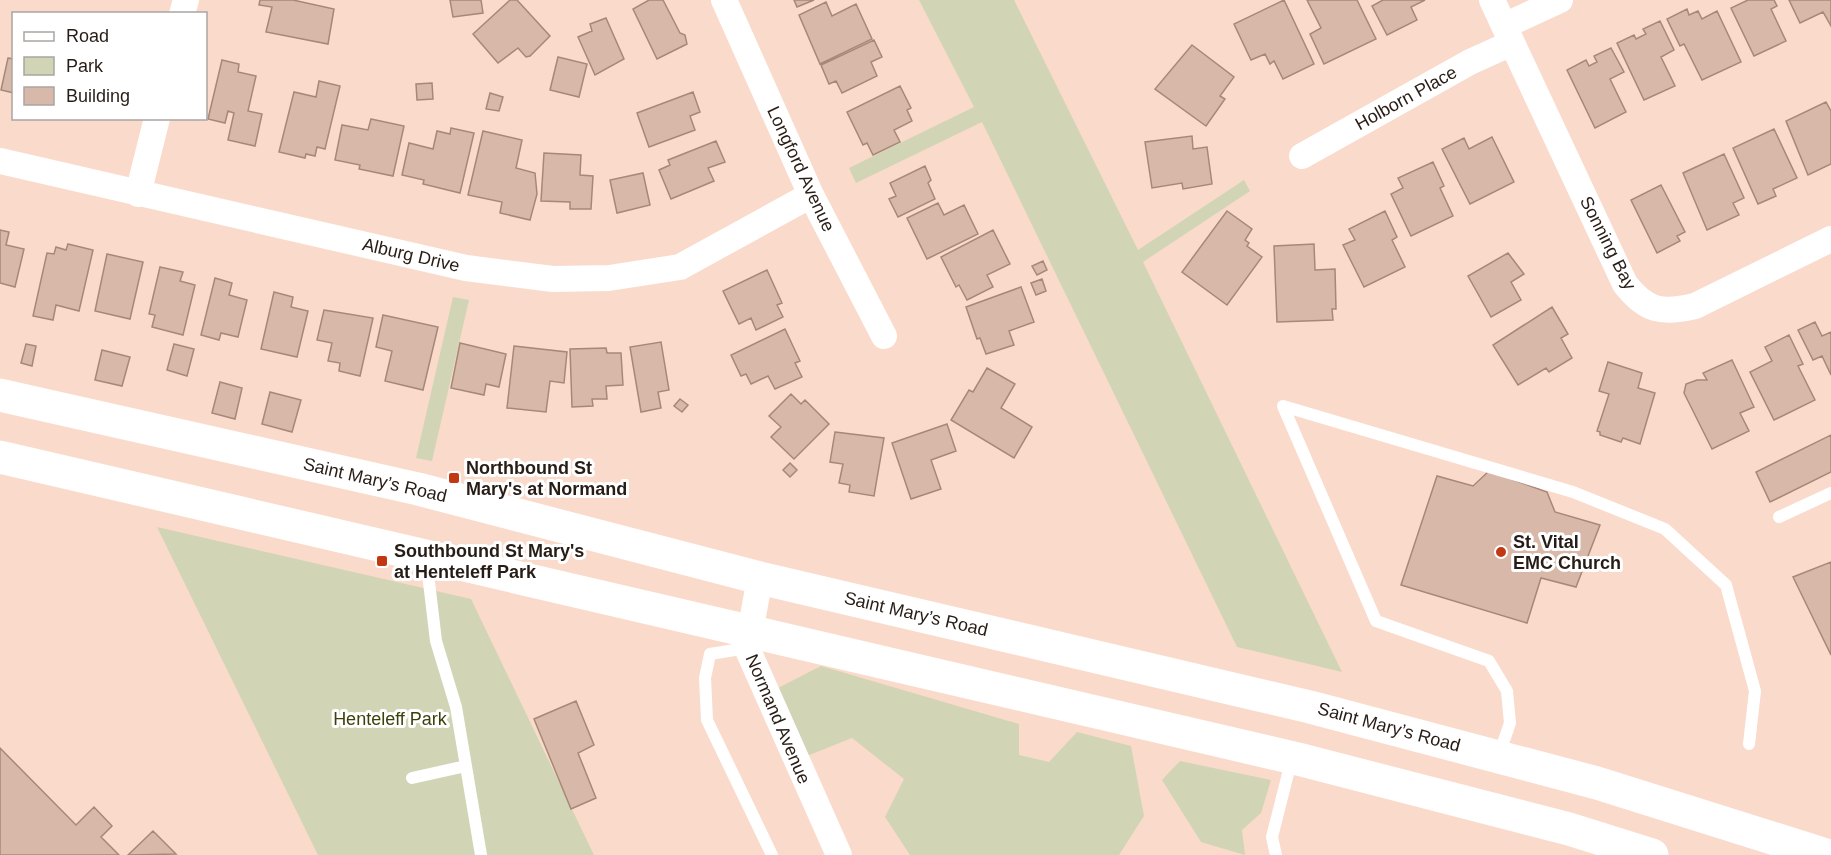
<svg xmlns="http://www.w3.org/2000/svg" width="1831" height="855" viewBox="0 0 1831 855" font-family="Arial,sans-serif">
<rect width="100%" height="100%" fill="#fadaca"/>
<path fill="#d1d5b5" d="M 919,0 L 1014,0 L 1138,250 L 1244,180 L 1250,191 L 1143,262 L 1342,672 L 1237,647 L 982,122 L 856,183 L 849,168 L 974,107 Z
M 453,297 L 469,300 L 432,461 L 416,458 Z
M 157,527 L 471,599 L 594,855 L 318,855 Z
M 821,666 L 1019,724 L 1019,755 L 1049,762 L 1077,732 L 1131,746 L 1144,816 L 1119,855 L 910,855 L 885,817 L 904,779 L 852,738 L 807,756 L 778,688 Z
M 1180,761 L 1271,780 L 1261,813 L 1242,830 L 1245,855 L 1201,842 L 1162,780 Z"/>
<path fill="#d8b9a9" stroke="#a68879" stroke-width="1.5" d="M 260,0 L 293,0 L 334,9 L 328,44 L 266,32 L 272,7 L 259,5 Z
M 450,0 L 481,0 L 483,13 L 453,17 Z
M 510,0 L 517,0 L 550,36 L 530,56 L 526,57 L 518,48 L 498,63 L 473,34 Z
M 649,0 L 663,0 L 680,33 L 685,35 L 687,44 L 657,59 L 633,9 Z
M 794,0 L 814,0 L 797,7 Z
M 1284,0 L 1314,64 L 1283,79 L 1274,61 L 1270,64 L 1265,54 L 1251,60 L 1234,24 Z
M 1307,0 L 1357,0 L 1376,39 L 1324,64 L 1310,34 L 1321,28 Z
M 1383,0 L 1425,0 L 1411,7 L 1417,20 L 1387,35 L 1372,6 Z
M 1748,0 L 1774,0 L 1777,6 L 1771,9 L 1786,41 L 1754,56 L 1731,8 Z
M 1789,0 L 1831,0 L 1831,26 L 1823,12 L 1800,23 Z
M 826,2 L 832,16 L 856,4 L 872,39 L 820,64 L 799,15 Z
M 1687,9 L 1689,15 L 1698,11 L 1702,19 L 1717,11 L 1741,62 L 1702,80 L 1684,44 L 1680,46 L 1667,19 Z
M 606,18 L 624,59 L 595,75 L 578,37 L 592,31 L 590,24 Z
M 1660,21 L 1674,50 L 1661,57 L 1675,86 L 1644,100 L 1617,43 L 1634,35 L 1636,39 L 1646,34 L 1643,29 Z
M 874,40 L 882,57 L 871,62 L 877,76 L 842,93 L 836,81 L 829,84 L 821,65 Z
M 1192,45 L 1234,77 L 1220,96 L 1225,99 L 1206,126 L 1155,89 Z
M 1611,48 L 1624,72 L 1610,79 L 1626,112 L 1595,128 L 1567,70 L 1586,60 L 1589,66 L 1597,62 L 1594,56 Z
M 558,57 L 587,64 L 579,97 L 550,90 Z
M 8,58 L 14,59 L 14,93 L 1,90 Z
M 222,60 L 239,64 L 238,72 L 256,76 L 248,111 L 262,114 L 255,146 L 228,140 L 234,113 L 228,111 L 225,123 L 208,119 Z
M 319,81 L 340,86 L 325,149 L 317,147 L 315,156 L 306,154 L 305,158 L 279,152 L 294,92 L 316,97 Z
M 432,83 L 433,99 L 417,100 L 416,84 Z
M 900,86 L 911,108 L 907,110 L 912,121 L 894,130 L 900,142 L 873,155 L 867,143 L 863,145 L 847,112 Z
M 693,92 L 700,112 L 690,116 L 695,130 L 649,147 L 637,113 Z
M 490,93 L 503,97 L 499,111 L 486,109 Z
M 1826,102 L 1831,111 L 1831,164 L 1808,175 L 1786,121 Z
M 371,119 L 404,126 L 393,176 L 359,169 L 360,165 L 335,160 L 342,125 L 368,130 Z
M 451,128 L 474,133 L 460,193 L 423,184 L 424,180 L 402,175 L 409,143 L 433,149 L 437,131 L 450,134 Z
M 1774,129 L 1797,178 L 1773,189 L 1776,196 L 1758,204 L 1733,148 Z
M 483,131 L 522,140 L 516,168 L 535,173 L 537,194 L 530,220 L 500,213 L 502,202 L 468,195 Z
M 1192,136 L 1193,149 L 1207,147 L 1212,184 L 1183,189 L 1182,183 L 1152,188 L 1145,142 Z
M 1492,137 L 1514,182 L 1470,204 L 1442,149 L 1464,138 L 1469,149 Z
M 716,141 L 725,162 L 708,168 L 714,181 L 671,199 L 659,170 L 670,165 L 668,160 Z
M 544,153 L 581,155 L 580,175 L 593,176 L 591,209 L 570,209 L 570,202 L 541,201 Z
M 1724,154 L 1744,198 L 1733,203 L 1739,215 L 1707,230 L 1683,173 Z
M 1433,162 L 1444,186 L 1440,188 L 1453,216 L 1411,236 L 1391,194 L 1403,188 L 1398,178 Z
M 925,166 L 931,180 L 928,183 L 935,199 L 898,217 L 889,199 L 896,196 L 890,183 Z
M 643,173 L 650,205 L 617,213 L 610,180 Z
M 1661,185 L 1685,232 L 1677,236 L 1680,241 L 1657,253 L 1631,200 Z
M 938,203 L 944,215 L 964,205 L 978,234 L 927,259 L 907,218 Z
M 1227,211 L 1252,229 L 1245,240 L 1249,243 L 1247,246 L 1262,257 L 1227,305 L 1182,272 Z
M 1385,211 L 1397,237 L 1392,240 L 1405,267 L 1364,287 L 1343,245 L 1355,240 L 1349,229 Z
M 0,230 L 9,232 L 6,245 L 24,249 L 15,287 L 0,283 Z
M 993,230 L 1010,264 L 987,275 L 993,287 L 967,300 L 959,285 L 956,287 L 941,257 Z
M 68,244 L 93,250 L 79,311 L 56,305 L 53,320 L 33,316 L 47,253 L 54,254 L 56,247 L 66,250 Z
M 1314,244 L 1315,270 L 1335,269 L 1336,309 L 1332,309 L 1333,320 L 1277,322 L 1274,246 Z
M 1508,253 L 1524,274 L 1511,282 L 1521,300 L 1491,317 L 1468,276 Z
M 107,254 L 143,262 L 130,319 L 95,311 Z
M 1043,261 L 1047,270 L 1037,275 L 1032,266 Z
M 160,267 L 183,272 L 180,281 L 195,285 L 183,335 L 152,327 L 155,315 L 149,314 Z
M 767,270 L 782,303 L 777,305 L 783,317 L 756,330 L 751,318 L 739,324 L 723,291 Z
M 215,278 L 232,283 L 229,295 L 247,300 L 238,337 L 221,333 L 219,340 L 201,335 Z
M 1042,279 L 1046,291 L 1036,295 L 1031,283 Z
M 1021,287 L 1034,322 L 1009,331 L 1014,345 L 986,354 L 980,338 L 977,339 L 966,307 Z
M 274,292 L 293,297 L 291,307 L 308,311 L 297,357 L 261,349 Z
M 1552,307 L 1568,334 L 1561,338 L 1572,358 L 1549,372 L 1546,368 L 1518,385 L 1493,345 Z
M 324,310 L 373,318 L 360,376 L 339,371 L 340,363 L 328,361 L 332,343 L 317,340 Z
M 383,315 L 438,327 L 423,390 L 385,381 L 392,351 L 376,347 Z
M 1815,322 L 1822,336 L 1831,332 L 1831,375 L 1822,356 L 1813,360 L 1798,330 Z
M 785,329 L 800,361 L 795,363 L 802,377 L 775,389 L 768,376 L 751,384 L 746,374 L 741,376 L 731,355 Z
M 1789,335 L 1803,364 L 1798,366 L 1815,400 L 1774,420 L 1750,372 L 1772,361 L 1765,347 Z
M 661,342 L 669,390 L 658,392 L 661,408 L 641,412 L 630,347 Z
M 460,343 L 506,354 L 499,387 L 486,384 L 484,395 L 451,388 Z
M 26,344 L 36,346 L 32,366 L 21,363 Z
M 174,344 L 194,349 L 187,376 L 167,370 Z
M 514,346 L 567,352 L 564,383 L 550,381 L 546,412 L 507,408 Z
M 606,348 L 607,353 L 621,353 L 623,385 L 606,386 L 607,399 L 592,399 L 593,406 L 572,407 L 570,349 Z
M 102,350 L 130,357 L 122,386 L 95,380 Z
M 1732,360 L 1754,407 L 1740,413 L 1749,431 L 1712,449 L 1684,393 L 1686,384 L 1697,380 L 1707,380 L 1703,373 Z
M 1608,362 L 1642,373 L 1638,388 L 1655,393 L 1640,444 L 1623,438 L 1621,442 L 1600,435 L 1600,432 L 1597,431 L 1609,394 L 1599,391 Z
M 987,368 L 1015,384 L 1001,408 L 1032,427 L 1014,458 L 951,420 L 969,390 L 973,392 Z
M 220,382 L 242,388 L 235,419 L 212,413 Z
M 270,392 L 301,400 L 292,432 L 262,424 Z
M 791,394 L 801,404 L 805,400 L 829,424 L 794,459 L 771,437 L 781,427 L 769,416 Z
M 680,399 L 688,405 L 682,412 L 674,406 Z
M 947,424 L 956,451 L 931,460 L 941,489 L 911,499 L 892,443 Z
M 835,432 L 884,438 L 874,496 L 849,492 L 850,485 L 839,483 L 843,464 L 830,462 Z
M 1831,435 L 1831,472 L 1770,502 L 1756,472 Z
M 790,463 L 797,470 L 790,477 L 783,470 Z
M 1489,471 L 1547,492 L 1555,512 L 1600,525 L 1576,587 L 1541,578 L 1527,623 L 1401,585 L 1437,476 L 1473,486 Z
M 1831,562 L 1831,655 L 1793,577 Z
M 576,701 L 594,745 L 578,753 L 596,798 L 571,809 L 534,719 Z
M 0,748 L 76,825 L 94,807 L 112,826 L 101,837 L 119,855 L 0,855 Z
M 153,831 L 176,854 L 128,855 Z"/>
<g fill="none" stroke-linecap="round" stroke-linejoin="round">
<path stroke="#fff" stroke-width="12" d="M 1779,517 L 1831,493
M 426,557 L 436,641 L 456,707 L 481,855
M 747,648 L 710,654 L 705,678 L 707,720 L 772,855
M 1499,755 L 1510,723 L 1507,691 L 1489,661 L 1376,621 L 1283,406 L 1573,492 L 1665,529 L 1726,585 L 1755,691 L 1749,744
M 412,778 L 466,766
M 1276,855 L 1272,837 L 1292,758"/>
<path stroke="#fff" stroke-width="26" d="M 724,0 L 811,195 L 884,336
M 1492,0 L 1625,284 C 1646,311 1662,314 1695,306 L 1831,239
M 182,14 L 186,0
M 1504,26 L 1560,0
M 1302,156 L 1470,62 L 1512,43
M 0,161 L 466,268 L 553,279 L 609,278 L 680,267 L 811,195
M 138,194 L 157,118
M 760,578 L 747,648 L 839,855"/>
<path stroke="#fff" stroke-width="33" d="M 0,395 L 418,489 L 760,578 L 1310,707 L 1597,783 L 1826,855
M 0,457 L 1298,759 L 1569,829 L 1652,855"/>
</g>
<g fill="#c13813" stroke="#fff" stroke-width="2">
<rect x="448" y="472" width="12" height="12" rx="3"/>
<circle cx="1501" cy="552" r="6"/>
<rect x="376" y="555" width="12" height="12" rx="3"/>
</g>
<g text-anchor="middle" stroke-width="6" stroke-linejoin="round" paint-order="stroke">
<g font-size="18" fill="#281d16" stroke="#fff">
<text transform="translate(1406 98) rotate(-29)" y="6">Holborn Place</text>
<text transform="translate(801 169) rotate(65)" y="6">Longford Avenue</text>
<text transform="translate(1608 243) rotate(63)" y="6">Sonning Bay</text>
<text transform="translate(411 255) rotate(13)" y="6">Alburg Drive</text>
<text transform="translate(375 480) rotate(13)" y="6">Saint Mary’s Road</text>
<text transform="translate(916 614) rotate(13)" y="6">Saint Mary’s Road</text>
<text transform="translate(778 719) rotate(67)" y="6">Normand Avenue</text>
<text transform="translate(1389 727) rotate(15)" y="6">Saint Mary’s Road</text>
</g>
<g font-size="18" font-weight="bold" fill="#281d16" stroke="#fff" text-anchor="start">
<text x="466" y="474">Northbound St<tspan x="466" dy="21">Mary's at Normand</tspan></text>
<text x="1513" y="548">St. Vital<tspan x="1513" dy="21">EMC Church</tspan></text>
<text x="394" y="557">Southbound St Mary's<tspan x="394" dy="21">at Henteleff Park</tspan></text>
</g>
<g font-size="18" fill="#3d4009" stroke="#fff">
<text x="390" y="725">Henteleff Park</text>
</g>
</g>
<rect x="12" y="12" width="195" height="108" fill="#ffffff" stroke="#a9a5a2" stroke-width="1.5"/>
<rect x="24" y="32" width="30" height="9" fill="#ffffff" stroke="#a9a5a2" stroke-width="1.5"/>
<text x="66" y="42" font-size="18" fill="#281d16">Road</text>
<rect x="24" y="57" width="30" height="18" fill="#d1d5b5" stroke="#a9a5a2" stroke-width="1.5"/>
<text x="66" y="72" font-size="18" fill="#281d16">Park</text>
<rect x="24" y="87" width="30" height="18" fill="#d8b9a9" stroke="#a9a5a2" stroke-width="1.5"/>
<text x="66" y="102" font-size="18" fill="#281d16">Building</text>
</svg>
